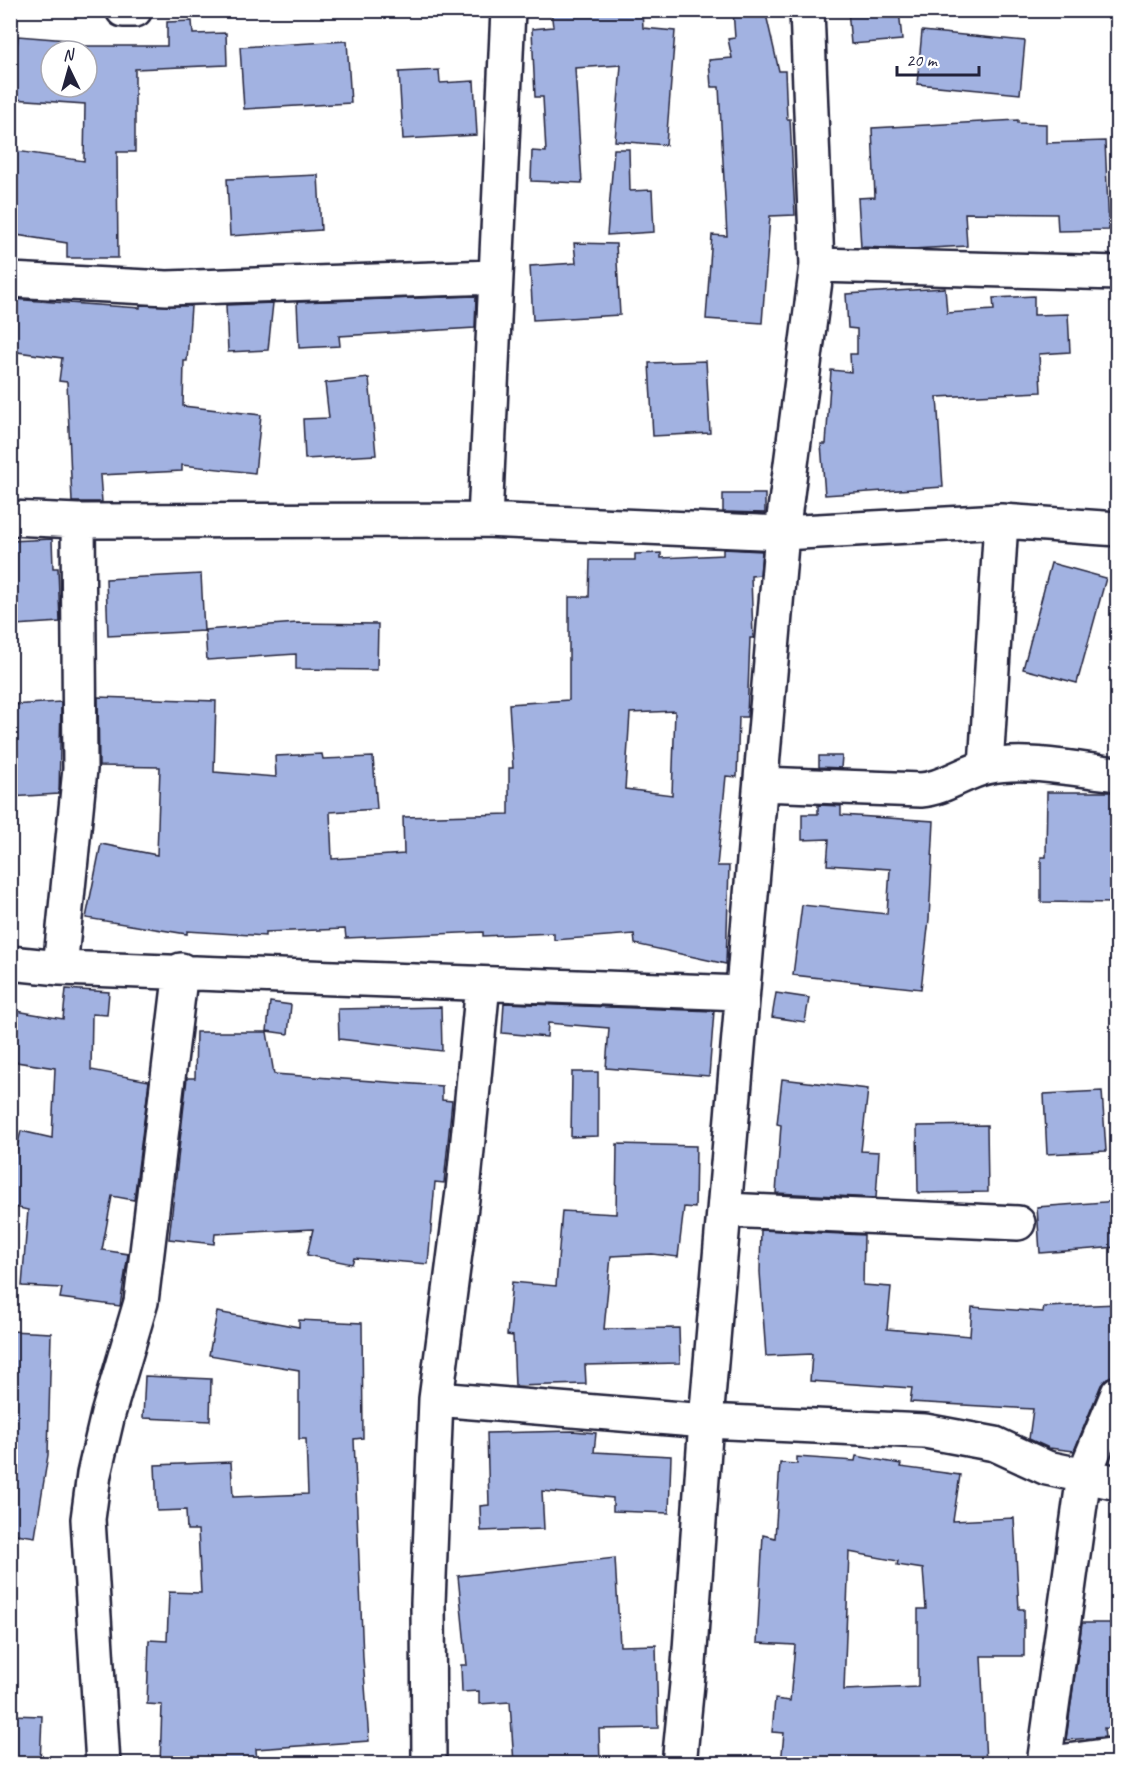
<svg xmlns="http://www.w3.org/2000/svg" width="1128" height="1774" viewBox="0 0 1128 1774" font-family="Caveat,sans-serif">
<rect width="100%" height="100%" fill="#fff"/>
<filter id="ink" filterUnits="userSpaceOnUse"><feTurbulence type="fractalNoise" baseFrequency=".0167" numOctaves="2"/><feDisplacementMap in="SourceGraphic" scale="12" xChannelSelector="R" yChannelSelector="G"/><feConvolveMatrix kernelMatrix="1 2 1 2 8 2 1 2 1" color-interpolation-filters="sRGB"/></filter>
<g filter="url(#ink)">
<path fill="#a2b2e1" stroke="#22223b" stroke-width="1.5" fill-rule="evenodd" d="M 551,10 L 642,10 L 643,28 L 675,31 L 666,145 L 615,141 L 621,65 L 575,68 L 582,183 L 531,181 L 532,151 L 546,152 L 543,97 L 535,97 L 532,29 L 553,27 Z
M 733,10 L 765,10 L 779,71 L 785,71 L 787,119 L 790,119 L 795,215 L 770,216 L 762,323 L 706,319 L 712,235 L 727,236 L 719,87 L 711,87 L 709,60 L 732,58 L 728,39 L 735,38 Z
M 848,10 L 899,10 L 902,40 L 851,44 Z
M 192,21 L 193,34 L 226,33 L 227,65 L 135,69 L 135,152 L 117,152 L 118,258 L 67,258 L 67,243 L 10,234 L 10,150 L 84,161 L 85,104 L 13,99 L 18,36 L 67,40 L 66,46 L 167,46 L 167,22 ZM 51,51 L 87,51 L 87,87 L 51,87 Z
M 922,31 L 1025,41 L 1020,94 L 917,84 Z
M 347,41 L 351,103 L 244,109 L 240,47 Z
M 439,70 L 440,83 L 474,81 L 477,135 L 403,139 L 399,72 Z
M 1018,120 L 1018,123 L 1046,124 L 1046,143 L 1105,141 L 1109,230 L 1058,231 L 1057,214 L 965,213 L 967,246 L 912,249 L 861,247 L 858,198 L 875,197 L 872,128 Z
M 614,149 L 629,149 L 630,191 L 652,190 L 654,232 L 607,235 Z
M 318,175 L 321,230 L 230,236 L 227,179 Z
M 574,243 L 616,244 L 620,315 L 533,320 L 530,266 L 576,263 Z
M 945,288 L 947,313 L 994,310 L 993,298 L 1034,296 L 1034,315 L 1068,314 L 1070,352 L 1039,354 L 1041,392 L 937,397 L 943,487 L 825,495 L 821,444 L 826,444 L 831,370 L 851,372 L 850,354 L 857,354 L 857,329 L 848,328 L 846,294 Z
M 476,296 L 475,328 L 339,336 L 340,346 L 299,348 L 297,302 Z
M 10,299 L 140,308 L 140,305 L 191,306 L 187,361 L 184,361 L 183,406 L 261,415 L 255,473 L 182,465 L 182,471 L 100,475 L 102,502 L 72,502 L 67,382 L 59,381 L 62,358 L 10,351 Z
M 273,303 L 268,350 L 228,352 L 226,305 Z
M 706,361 L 710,433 L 653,436 L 649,363 Z
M 369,378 L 376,455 L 305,459 L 303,419 L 329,418 L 325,383 Z
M 723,494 L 765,494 L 765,513 L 723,512 Z
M 52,539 L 53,568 L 58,568 L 60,622 L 15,625 L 10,541 Z
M 723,549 L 762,551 L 760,575 L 751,576 L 753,638 L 750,638 L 747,717 L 739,717 L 737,777 L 726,776 L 717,866 L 729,866 L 726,964 L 635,944 L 634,934 L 554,940 L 554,933 L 483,936 L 483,932 L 346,938 L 345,929 L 265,932 L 265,936 L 187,931 L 187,934 L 86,918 L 101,844 L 157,855 L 160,767 L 99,766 L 98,697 L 216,701 L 214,772 L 276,777 L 275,756 L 322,754 L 323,759 L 373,757 L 377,809 L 330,812 L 332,859 L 404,854 L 403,817 L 509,814 L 509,768 L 513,768 L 509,704 L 569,700 L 569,597 L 589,597 L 590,560 L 635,560 L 635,554 L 661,553 L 661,558 L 723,555 ZM 675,711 L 672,795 L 625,789 L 630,713 Z
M 1051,563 L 1106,578 L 1077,683 L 1023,669 Z
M 201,574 L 204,631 L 108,636 L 106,579 Z
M 297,623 L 378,624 L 377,670 L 296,669 L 296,654 L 207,660 L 205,630 Z
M 61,702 L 59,794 L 10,797 L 10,705 Z
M 819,756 L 842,756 L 841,768 L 819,767 Z
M 1047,792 L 1118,792 L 1118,903 L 1041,902 L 1041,857 L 1046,857 Z
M 818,805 L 841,806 L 841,815 L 934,821 L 929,919 L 921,989 L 793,975 L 802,905 L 887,914 L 890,869 L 827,865 L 829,839 L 802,840 L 802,814 L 818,814 Z
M 66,989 L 109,992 L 107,1015 L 92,1014 L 91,1070 L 149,1081 L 134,1200 L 112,1196 L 102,1250 L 128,1254 L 120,1306 L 60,1298 L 62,1288 L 22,1286 L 28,1210 L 10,1206 L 10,1175 L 21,1131 L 52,1138 L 55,1068 L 10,1061 L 10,1010 L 63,1019 Z
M 776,993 L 809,998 L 805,1022 L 772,1017 Z
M 270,1002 L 291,1005 L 288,1034 L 267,1031 Z
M 504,1003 L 714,1011 L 709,1076 L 606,1068 L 609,1028 L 548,1023 L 547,1037 L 502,1033 Z
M 441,1007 L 442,1051 L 339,1039 L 338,1009 Z
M 196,1032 L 267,1032 L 274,1074 L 442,1086 L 442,1100 L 452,1101 L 444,1183 L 435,1182 L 428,1264 L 354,1258 L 352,1264 L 307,1255 L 313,1229 L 215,1234 L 214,1244 L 169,1239 L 187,1078 L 195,1078 Z
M 572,1072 L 598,1072 L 598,1136 L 571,1137 Z
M 782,1079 L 868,1089 L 861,1151 L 879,1152 L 876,1198 L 776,1193 L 781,1125 L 777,1124 Z
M 1102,1091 L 1106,1151 L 1047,1154 L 1044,1094 Z
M 987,1125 L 988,1192 L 918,1193 L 917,1126 Z
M 617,1144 L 696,1146 L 695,1208 L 684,1207 L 678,1257 L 652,1254 L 611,1256 L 604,1329 L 679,1328 L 680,1363 L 585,1365 L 586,1384 L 515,1386 L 513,1336 L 507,1335 L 512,1282 L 556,1286 L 562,1211 L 616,1214 Z
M 1118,1201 L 1118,1247 L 1040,1253 L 1037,1207 Z
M 761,1230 L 864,1235 L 863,1285 L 891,1287 L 887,1329 L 970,1336 L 972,1307 L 1043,1312 L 1044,1307 L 1118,1304 L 1118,1375 L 1107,1378 L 1101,1385 L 1074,1451 L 1049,1448 L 1029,1439 L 1033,1409 L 910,1402 L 912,1388 L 810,1381 L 812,1354 L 766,1356 L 760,1272 Z
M 217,1312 L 299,1327 L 299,1320 L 362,1323 L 363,1438 L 354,1439 L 363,1658 L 369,1741 L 256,1749 L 257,1764 L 160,1764 L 162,1705 L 147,1704 L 149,1640 L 167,1641 L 169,1592 L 201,1593 L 198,1530 L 187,1530 L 186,1510 L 157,1511 L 155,1465 L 231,1462 L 233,1497 L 308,1494 L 306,1439 L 299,1439 L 299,1370 L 209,1355 Z
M 10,1331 L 51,1333 L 48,1455 L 35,1537 L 10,1533 Z
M 145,1376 L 211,1379 L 210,1421 L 143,1418 Z
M 572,1431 L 596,1433 L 594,1452 L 671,1456 L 669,1513 L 613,1511 L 613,1498 L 542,1491 L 544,1529 L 481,1531 L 480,1506 L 489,1505 L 487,1433 Z
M 856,1456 L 901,1464 L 900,1467 L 960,1475 L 953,1521 L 1014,1518 L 1019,1609 L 1024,1609 L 1024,1656 L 981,1656 L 986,1764 L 781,1764 L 784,1733 L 772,1732 L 775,1699 L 790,1701 L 795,1645 L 757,1643 L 763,1535 L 775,1538 L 780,1463 L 797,1464 L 797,1457 L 855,1461 ZM 849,1552 L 898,1561 L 897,1565 L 923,1569 L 926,1609 L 918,1609 L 918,1687 L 844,1690 Z
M 615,1558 L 620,1646 L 656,1645 L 658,1728 L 599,1729 L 600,1764 L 514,1764 L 510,1702 L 479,1704 L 479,1691 L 462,1692 L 461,1665 L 467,1665 L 458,1576 Z
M 1082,1623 L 1118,1623 L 1118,1729 L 1104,1728 L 1105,1737 L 1066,1740 Z
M 10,1715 L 42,1716 L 40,1764 L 10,1763 Z"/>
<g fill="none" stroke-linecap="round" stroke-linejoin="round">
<g stroke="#22223b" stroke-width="38">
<path id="minor" d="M 123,10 L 135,10
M 817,265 L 1118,273
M 10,280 L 167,288 L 494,277
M 10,518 L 78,521 L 485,520 L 782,533 L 1001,521 L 1118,529
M 485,520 L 508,10
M 986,767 L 1001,521
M 761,784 L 921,790 C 945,788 964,772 987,767 C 1025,758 1078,770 1118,774
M 10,963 L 60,968 L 742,993
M 60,968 L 80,769 L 78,521
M 725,1210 L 1018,1223
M 436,1399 L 706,1421 L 925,1431 L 995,1444 L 1047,1468 L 1118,1483
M 103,1764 L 88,1519 L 94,1474 L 108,1414 L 141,1302 L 181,970
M 429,1764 L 428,1603 L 436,1399 L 463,1191 L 483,984
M 679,1764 L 689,1664 L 706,1421 L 782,533 L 817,265 L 807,10
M 1044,1764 L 1084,1475 L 1118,1393
M 1045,1764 L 1118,1754"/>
</g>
<use href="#minor" stroke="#fff" stroke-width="33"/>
</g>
</g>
<rect width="1128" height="1774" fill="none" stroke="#fff" stroke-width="36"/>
<rect x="18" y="18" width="1092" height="1738" fill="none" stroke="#22223b" stroke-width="2" filter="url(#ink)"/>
<g transform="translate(69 69) rotate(355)"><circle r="28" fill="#ffffff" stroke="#a7a7b1" stroke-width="1.5"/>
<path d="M0-4.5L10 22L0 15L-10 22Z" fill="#22223b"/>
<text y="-9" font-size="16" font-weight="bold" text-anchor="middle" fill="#22223b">N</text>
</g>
<path d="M897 66v9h82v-9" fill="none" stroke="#22223b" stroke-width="3"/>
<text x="906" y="66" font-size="18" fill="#22223b" stroke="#ffffff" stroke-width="4.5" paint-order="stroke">20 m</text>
</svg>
